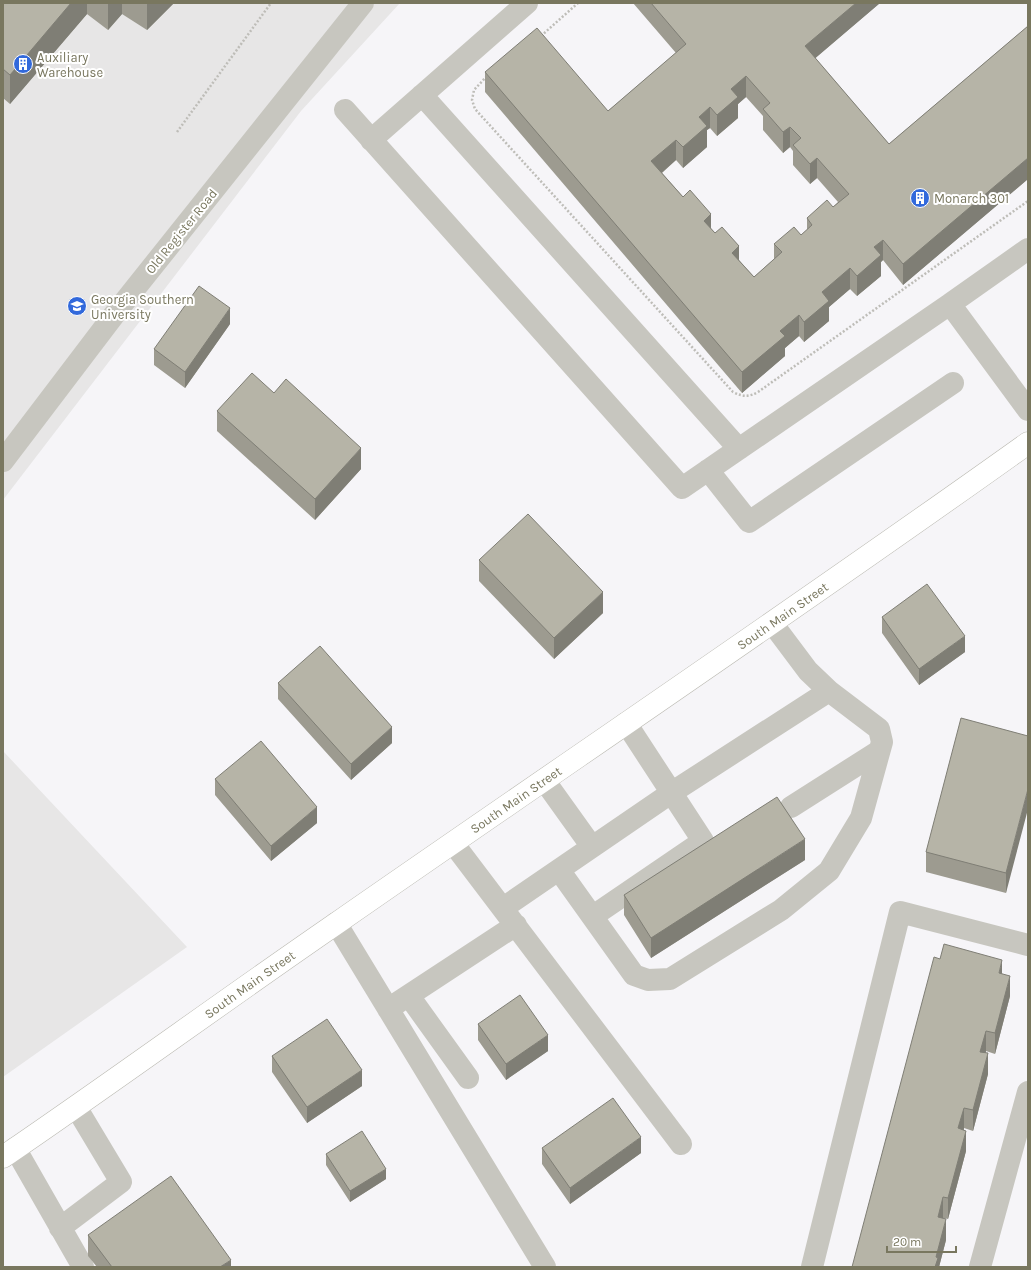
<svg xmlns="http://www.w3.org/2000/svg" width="1031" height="1270" viewBox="0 0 1031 1270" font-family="Karla,sans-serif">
<rect width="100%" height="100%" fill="#f6f5f8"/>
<path fill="#e7e6e6" d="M 3,3 L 400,3 L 301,111 L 3,500 Z
M 3,751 L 187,947 L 3,1077 Z"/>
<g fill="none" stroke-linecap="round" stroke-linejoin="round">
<g stroke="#bab9b1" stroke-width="23">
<g id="major">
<path id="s1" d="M 3,1157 C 116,1080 225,1000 337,923 C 567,763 800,606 1028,443"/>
</g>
</g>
<path stroke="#bebdb8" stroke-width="2.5" stroke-dasharray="2 2" stroke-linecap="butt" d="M 541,36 L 578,3
M 487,76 L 474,90 L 472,100 L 475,109 L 733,392 C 743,397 749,397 758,392 L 1028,201
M 177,132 L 271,3"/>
<path stroke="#c7c6bf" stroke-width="22" d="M 422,95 L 739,449
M 345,110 L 682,488 L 950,304 L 1028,410
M 371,140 L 527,3
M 950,304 L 1028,249
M 3,461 L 117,311 L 363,3
M 708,470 L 749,522 L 953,383
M 544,780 L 592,847
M 791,807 L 879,751
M 453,843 L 681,1144
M 559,870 L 634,975 L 648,980 L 670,979 L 781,910 L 829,871 L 861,818 L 882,742 L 879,729 L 829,691 L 808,671 L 772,623
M 503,908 L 671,793 L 829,691
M 593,916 L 703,841 L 626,723
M 336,923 L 545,1267
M 409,996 L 468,1078
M 388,1009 L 516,925
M 15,1148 L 83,1267
M 60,1228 L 121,1182 L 76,1107
M 812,1267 L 900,912 L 1028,945
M 980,1267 L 1028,1092"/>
<use href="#major" stroke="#fff" stroke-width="22"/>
</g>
<path fill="#9d9b90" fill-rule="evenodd" d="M 3,3 L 174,3 L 147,30 L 122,14 L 108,30 L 87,14 L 10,104 L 3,98 Z
M 633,3 L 880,3 L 815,58 L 889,144 L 1028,26 L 1028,179 L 903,285 L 883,260 L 881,262 L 881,276 L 857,296 L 850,289 L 829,307 L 829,321 L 804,342 L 799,336 L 785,348 L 785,356 L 742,393 L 485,92 L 485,72 L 608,111 L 676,53 ZM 746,97 L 763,116 L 763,130 L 783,153 L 790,147 L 793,151 L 793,165 L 810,184 L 817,178 L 838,202 L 833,207 L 807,218 L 807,230 L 801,235 L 774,244 L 774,259 L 754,277 L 662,173 L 676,160 L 683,168 L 707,147 L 707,130 L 710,128 L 717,136 L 738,118 L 738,104 Z
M 230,324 L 185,388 L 154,365 L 154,349 Z
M 217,411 L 361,469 L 315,520 L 217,431 Z
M 479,560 L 603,613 L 554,659 L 479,581 Z
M 882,617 L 965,652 L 919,685 L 882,633 Z
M 278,683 L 392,743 L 351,780 L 278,699 Z
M 1028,736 L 1006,893 L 926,872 L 926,852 Z
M 215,779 L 317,823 L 271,861 L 215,795 Z
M 805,860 L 651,958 L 624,915 L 624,895 Z
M 1002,973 L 1010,996 L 995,1054 L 986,1051 L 986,1053 L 988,1074 L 973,1131 L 964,1128 L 964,1130 L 966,1151 L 948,1219 L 943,1218 L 946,1240 L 939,1267 L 852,1267 Z
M 478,1024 L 548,1051 L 506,1080 L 478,1040 Z
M 272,1056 L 362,1086 L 307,1123 L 272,1072 Z
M 542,1148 L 641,1153 L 570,1204 L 542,1164 Z
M 326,1154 L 386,1179 L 350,1202 L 326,1165 Z
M 88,1235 L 231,1267 L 97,1267 L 88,1256 Z"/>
<path fill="#7f7e75" d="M 71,3 L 87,3 L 87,14 L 10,104 L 10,75 Z
M 108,3 L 122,3 L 122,14 L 108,30 Z
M 147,3 L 174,3 L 147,30 Z
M 856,3 L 880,3 L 805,67 L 805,46 Z
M 746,76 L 746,97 L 738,104 L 738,118 L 717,136 L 717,115 L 731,89 Z
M 710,107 L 710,128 L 707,130 L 707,147 L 683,168 L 683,147 L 699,117 Z
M 790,127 L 790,147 L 783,153 L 783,132 Z
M 676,140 L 676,160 L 651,182 L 651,161 Z
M 817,158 L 817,178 L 810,184 L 810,164 Z
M 1028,158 L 1028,179 L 903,285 L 903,264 Z
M 711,214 L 711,235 L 704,221 Z
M 883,240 L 883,260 L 881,262 L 881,276 L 857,296 L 857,276 L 874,247 Z
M 739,246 L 739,267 L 732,253 Z
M 850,268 L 850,289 L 829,307 L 829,321 L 804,342 L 804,322 L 822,292 Z
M 230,308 L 230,324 L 185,388 L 185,372 Z
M 799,315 L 799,336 L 785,348 L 785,356 L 742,393 L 742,372 L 780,331 Z
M 361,448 L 361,469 L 315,520 L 315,499 Z
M 603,592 L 603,613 L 554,659 L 554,638 Z
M 965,636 L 965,652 L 919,685 L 919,669 Z
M 392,727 L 392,743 L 351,780 L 351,764 Z
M 1028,789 L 1028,809 L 1006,893 L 1006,873 Z
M 317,807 L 317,823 L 271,861 L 271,846 Z
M 805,839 L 805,860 L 651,958 L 651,938 Z
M 1002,960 L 1002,980 L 999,973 Z
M 1010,976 L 1010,996 L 995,1054 L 995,1033 Z
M 986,1031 L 986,1051 L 980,1072 L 980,1052 Z
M 548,1035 L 548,1051 L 506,1080 L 506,1064 Z
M 988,1053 L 988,1074 L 973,1131 L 973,1110 Z
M 362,1070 L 362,1086 L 307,1123 L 307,1107 Z
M 964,1108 L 964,1128 L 958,1149 L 958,1128 Z
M 966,1131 L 966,1151 L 948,1219 L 948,1198 Z
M 641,1137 L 641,1153 L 570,1204 L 570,1188 Z
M 386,1169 L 386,1179 L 350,1202 L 350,1191 Z
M 943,1197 L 943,1218 L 938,1238 L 938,1217 Z
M 946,1219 L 946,1240 L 939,1267 L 935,1267 L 936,1257 Z
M 231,1260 L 231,1267 L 220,1267 Z"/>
<path fill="#b6b4a7" stroke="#7f7e75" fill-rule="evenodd" d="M 3,3 L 71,3 L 10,75 L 3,69 Z
M 651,3 L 856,3 L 805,46 L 889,144 L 1028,26 L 1028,158 L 903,264 L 883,240 L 874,247 L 881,255 L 857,276 L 850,268 L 822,292 L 829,301 L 804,322 L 799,315 L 780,331 L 785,336 L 742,372 L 485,72 L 537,28 L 608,111 L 686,44 ZM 746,76 L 770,103 L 763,109 L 783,132 L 790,127 L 801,138 L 793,145 L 810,164 L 817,158 L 849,194 L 833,207 L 827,200 L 807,218 L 812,225 L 801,235 L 794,227 L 774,244 L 782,252 L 754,277 L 732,253 L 739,246 L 722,227 L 715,233 L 704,221 L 711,214 L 690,190 L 683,197 L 651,161 L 676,140 L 683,147 L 707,126 L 699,117 L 710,107 L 717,115 L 738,97 L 731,89 Z
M 199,286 L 230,308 L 185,372 L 154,349 Z
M 252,373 L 274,393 L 286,379 L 361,448 L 315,499 L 217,411 Z
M 528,514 L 603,592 L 554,638 L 479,560 Z
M 927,584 L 965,636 L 919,669 L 882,617 Z
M 320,646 L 392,727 L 351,764 L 278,683 Z
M 961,718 L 1028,736 L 1028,789 L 1006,873 L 926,852 Z
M 261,741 L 317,807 L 271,846 L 215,779 Z
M 777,797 L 805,839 L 651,938 L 624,895 Z
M 944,944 L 1002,960 L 999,973 L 1010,976 L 995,1033 L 986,1031 L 980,1052 L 988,1053 L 973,1110 L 964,1108 L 958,1128 L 966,1131 L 948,1198 L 943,1197 L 938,1217 L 946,1219 L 936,1257 L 938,1258 L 935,1267 L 852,1267 L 934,957 L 940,959 Z
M 520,995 L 548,1035 L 506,1064 L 478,1024 Z
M 327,1019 L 362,1070 L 307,1107 L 272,1056 Z
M 613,1098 L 641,1137 L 570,1188 L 542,1148 Z
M 362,1131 L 386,1169 L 350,1191 L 326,1154 Z
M 171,1176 L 231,1260 L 220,1267 L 112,1267 L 88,1235 Z"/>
<defs>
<g id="building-disc" transform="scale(1)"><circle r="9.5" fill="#3269db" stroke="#fff"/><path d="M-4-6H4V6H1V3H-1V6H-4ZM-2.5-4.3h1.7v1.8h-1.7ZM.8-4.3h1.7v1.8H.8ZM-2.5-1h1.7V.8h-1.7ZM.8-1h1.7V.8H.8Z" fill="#fff"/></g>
<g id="university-disc" transform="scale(1)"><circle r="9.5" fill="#3269db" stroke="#fff"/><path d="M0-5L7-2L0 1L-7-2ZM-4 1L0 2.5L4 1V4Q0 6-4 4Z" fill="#fff"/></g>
</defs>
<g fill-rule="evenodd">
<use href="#building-disc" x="23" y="64"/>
<use href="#building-disc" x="920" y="198"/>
<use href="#university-disc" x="77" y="306"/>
</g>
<g text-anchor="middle" stroke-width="4" stroke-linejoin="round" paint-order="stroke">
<g font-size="13" fill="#79775f" stroke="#fff" text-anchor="start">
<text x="37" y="62">Auxiliary<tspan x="37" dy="15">Warehouse</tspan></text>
<text x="934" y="203">Monarch 301</text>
<text x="91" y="304">Georgia Southern<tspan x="91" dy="15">University</tspan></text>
</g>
<g font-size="13" fill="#79775f" stroke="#fff">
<text transform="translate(181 231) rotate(-51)" y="5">Old Register Road</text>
<text dy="5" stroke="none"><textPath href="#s1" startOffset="949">South Main Street</textPath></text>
<text dy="5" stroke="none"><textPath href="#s1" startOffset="625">South Main Street</textPath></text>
<text dy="5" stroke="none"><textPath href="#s1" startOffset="301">South Main Street</textPath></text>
</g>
</g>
<rect width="1031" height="1270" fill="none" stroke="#79775f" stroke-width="8"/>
<path d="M887 1246v6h69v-6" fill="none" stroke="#79775f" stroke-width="2"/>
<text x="893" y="1246" font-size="12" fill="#79775f" stroke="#ffffff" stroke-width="3" paint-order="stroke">20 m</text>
</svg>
